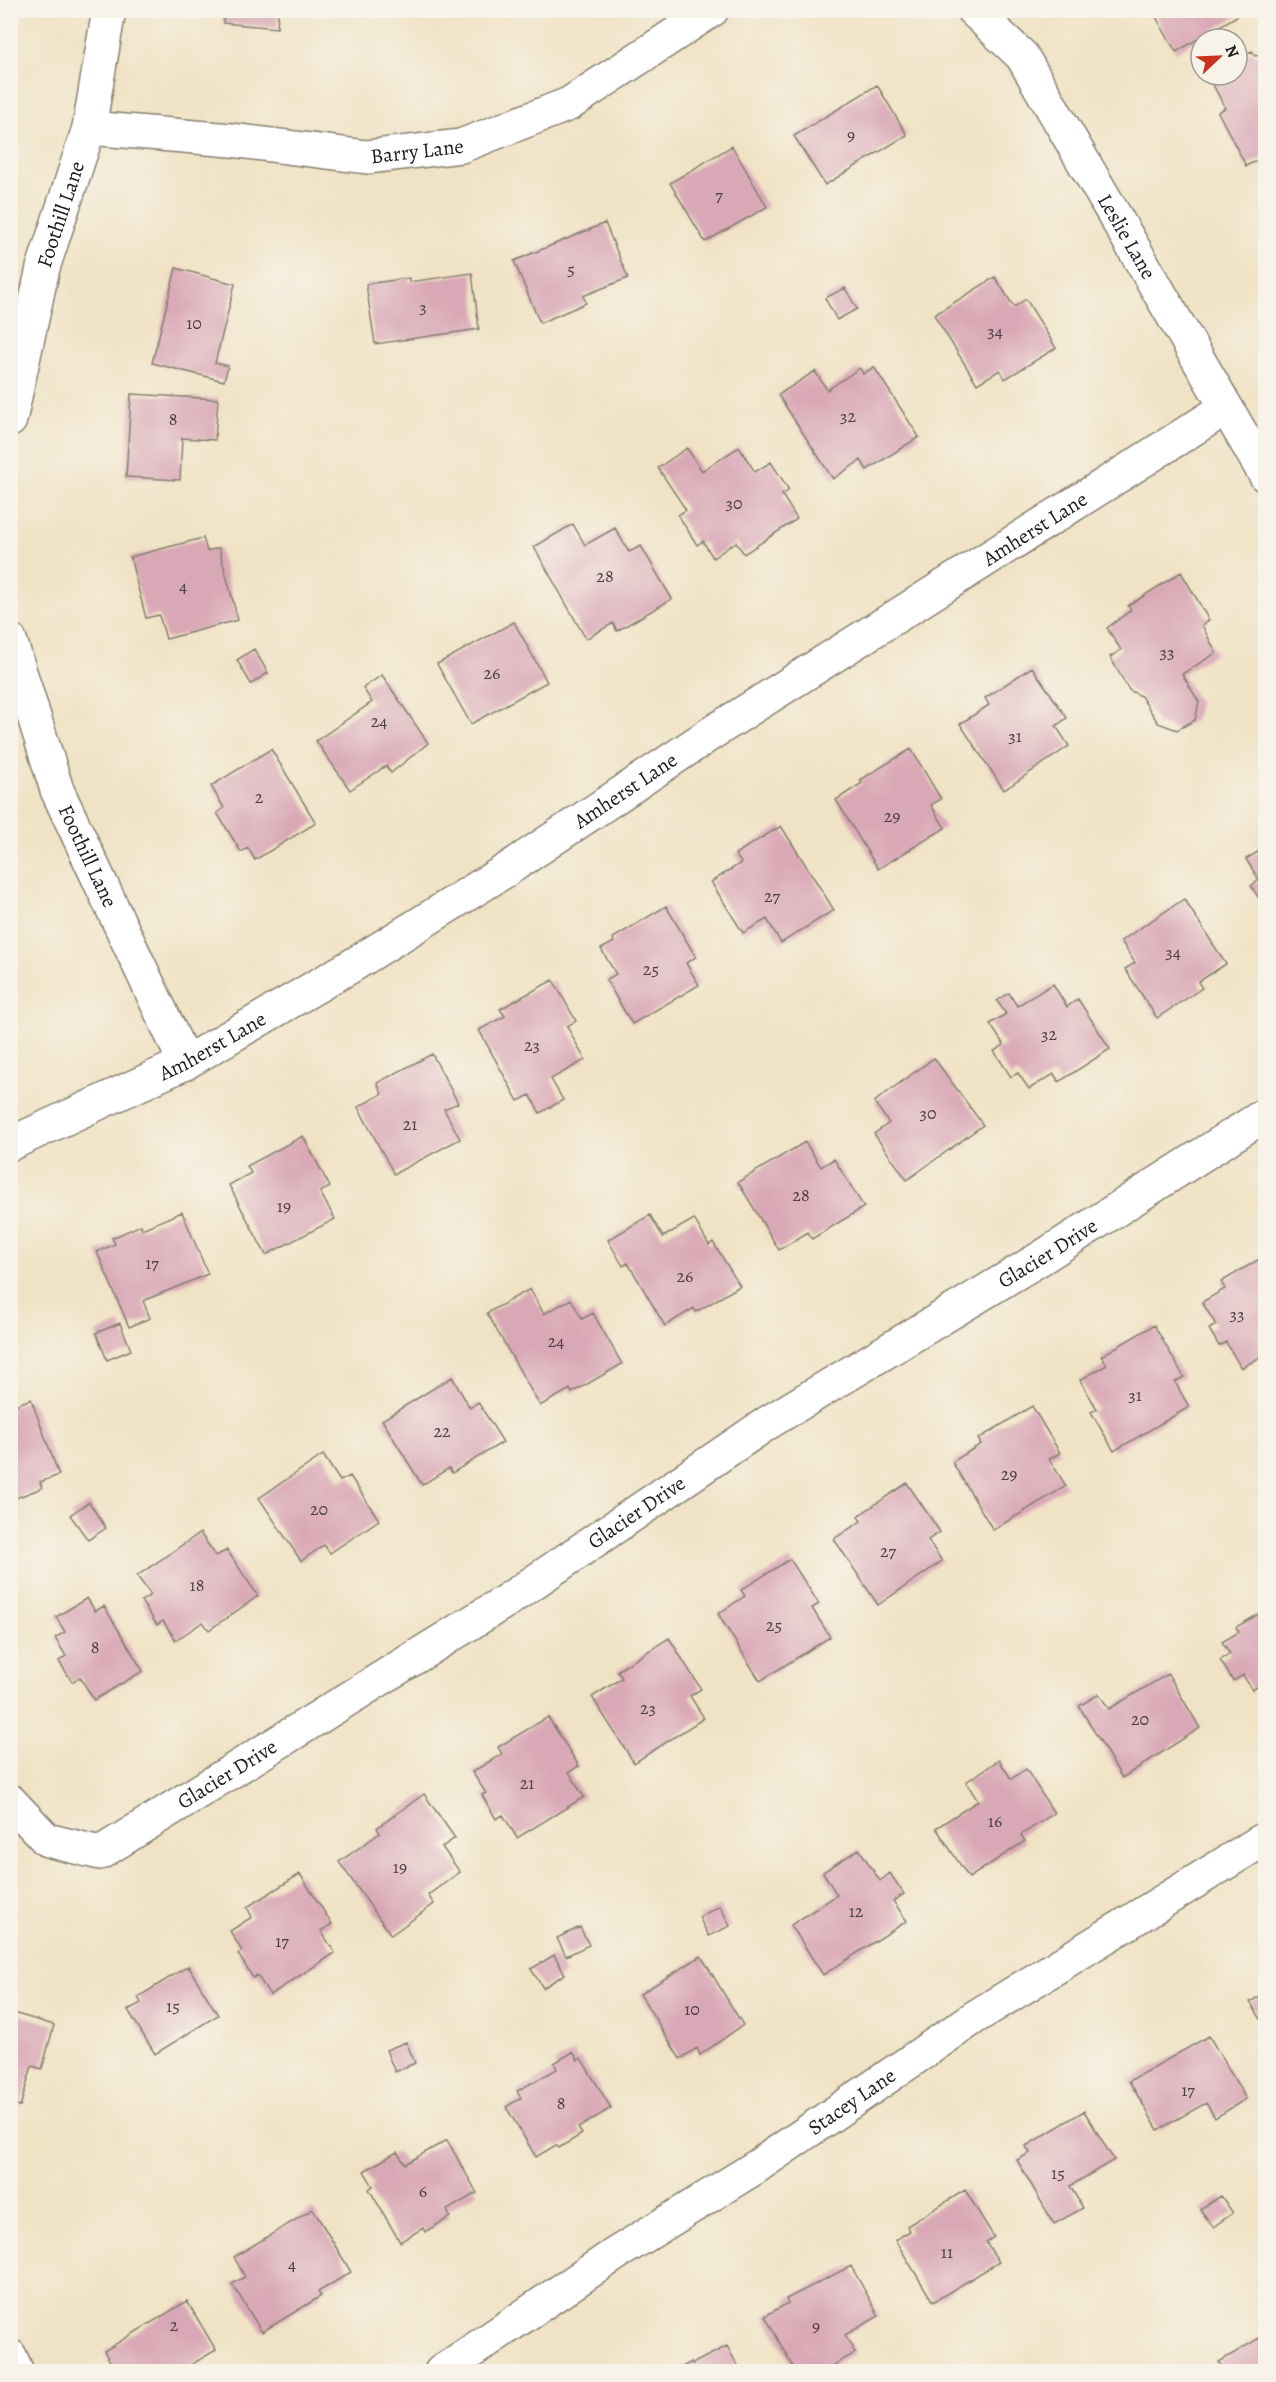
<svg xmlns="http://www.w3.org/2000/svg" width="1276" height="2382" viewBox="0 0 1276 2382" font-family="Alegreya,serif">
<rect width="100%" height="100%" fill="#f7f3e8"/>
<filter id="ink" filterUnits="userSpaceOnUse"><feTurbulence type="fractalNoise" baseFrequency=".0167" numOctaves="2"/><feDisplacementMap in="SourceGraphic" scale="12" xChannelSelector="R" yChannelSelector="G"/><feConvolveMatrix kernelMatrix="1 2 1 2 8 2 1 2 1" color-interpolation-filters="sRGB"/></filter>
<filter id="wash" filterUnits="userSpaceOnUse"><feTurbulence type="fractalNoise" baseFrequency=".008" numOctaves="4" result="noise"/><feDisplacementMap in="SourceGraphic" scale="24" xChannelSelector="R" yChannelSelector="G"/><feGaussianBlur stdDeviation="1.35" result="paint"/><feColorMatrix in="noise" values="0 0 0 0 0 0 0 0 0 0 0 0 0 0 0 0 0 1.4 0 .05"/><feComposite in="paint" operator="in"/></filter>
<g filter="url(#wash)">
<rect width="100%" height="100%" fill="#f0e2c5"/>
<g id="blocks">
<path fill="#d9a8b6" d="M 224,10 L 278,10 L 277,28 L 223,23 Z
M 1152,10 L 1247,10 L 1176,52 Z
M 1252,51 L 1255,56 L 1266,51 L 1266,156 L 1246,166 L 1218,112 L 1225,108 L 1208,75 L 1237,75 L 1237,59 Z
M 877,85 L 907,135 L 825,185 L 794,136 Z
M 732,146 L 767,207 L 705,242 L 670,183 Z
M 605,223 L 628,278 L 583,296 L 586,303 L 540,323 L 514,261 Z
M 176,268 L 235,284 L 215,363 L 228,366 L 224,381 L 152,363 Z
M 472,273 L 479,329 L 375,344 L 366,284 L 409,278 L 409,282 Z
M 995,277 L 1014,307 L 1026,299 L 1056,348 L 1005,379 L 1000,370 L 977,384 L 934,315 Z
M 845,288 L 857,309 L 837,320 L 825,298 Z
M 874,367 L 919,437 L 867,470 L 861,460 L 833,479 L 778,395 L 815,371 L 827,390 L 860,368 L 863,374 Z
M 131,394 L 218,399 L 215,440 L 182,438 L 180,480 L 126,477 Z
M 739,447 L 755,472 L 771,462 L 789,490 L 782,495 L 797,519 L 744,554 L 736,542 L 713,558 L 703,541 L 697,545 L 678,515 L 686,510 L 658,468 L 687,448 L 702,471 Z
M 573,524 L 585,545 L 615,528 L 629,552 L 641,546 L 672,599 L 617,631 L 613,623 L 586,639 L 534,547 Z
M 203,538 L 207,551 L 219,548 L 238,620 L 166,639 L 159,615 L 146,618 L 130,557 Z
M 1181,572 L 1209,620 L 1202,625 L 1216,653 L 1182,674 L 1199,702 L 1195,720 L 1177,730 L 1158,723 L 1141,696 L 1129,690 L 1110,657 L 1121,650 L 1107,628 L 1131,610 L 1128,606 Z
M 514,622 L 547,682 L 471,724 L 437,664 Z
M 254,649 L 268,673 L 251,684 L 237,660 Z
M 1032,667 L 1067,718 L 1056,726 L 1069,746 L 1004,790 L 960,724 L 989,705 L 985,698 Z
M 382,675 L 428,743 L 391,773 L 386,766 L 350,790 L 316,741 L 372,702 L 363,688 Z
M 271,749 L 316,823 L 255,860 L 248,848 L 241,852 L 217,813 L 224,808 L 211,786 Z
M 911,749 L 941,799 L 931,805 L 945,828 L 878,869 L 836,800 L 862,783 L 860,780 Z
M 781,826 L 834,910 L 781,943 L 767,919 L 743,933 L 711,882 L 741,863 L 735,854 Z
M 1266,847 L 1266,909 L 1251,886 L 1259,880 L 1246,859 Z
M 1184,899 L 1226,964 L 1198,982 L 1202,988 L 1157,1018 L 1125,969 L 1135,963 L 1121,941 Z
M 666,906 L 696,957 L 686,963 L 699,985 L 632,1024 L 606,980 L 616,974 L 601,949 L 614,942 L 613,938 Z
M 553,980 L 576,1021 L 567,1026 L 585,1060 L 551,1079 L 563,1100 L 540,1113 L 530,1095 L 518,1101 L 479,1030 L 505,1016 L 500,1009 Z
M 1053,984 L 1067,1007 L 1078,999 L 1110,1049 L 1059,1082 L 1054,1074 L 1029,1089 L 1018,1073 L 1011,1077 L 994,1051 L 1004,1045 L 990,1024 L 1006,1014 L 997,1001 L 1009,993 L 1017,1006 Z
M 10,986 L 17,1003 L 10,1005 Z
M 432,1054 L 458,1103 L 444,1109 L 460,1139 L 394,1174 L 358,1107 L 382,1094 L 377,1083 Z
M 934,1058 L 983,1125 L 907,1180 L 874,1134 L 889,1123 L 874,1102 Z
M 303,1136 L 330,1187 L 320,1192 L 335,1219 L 266,1255 L 229,1185 L 251,1173 L 247,1166 Z
M 805,1142 L 821,1167 L 834,1159 L 864,1207 L 812,1239 L 808,1232 L 779,1250 L 738,1182 Z
M 182,1212 L 208,1274 L 143,1301 L 150,1318 L 129,1327 L 97,1252 L 115,1244 L 112,1238 L 141,1225 L 142,1229 Z
M 650,1215 L 663,1237 L 694,1219 L 709,1245 L 713,1242 L 740,1286 L 696,1312 L 694,1308 L 665,1326 L 628,1263 L 623,1266 L 608,1240 Z
M 1266,1255 L 1266,1354 L 1241,1368 L 1226,1342 L 1219,1346 L 1209,1329 L 1216,1325 L 1202,1302 L 1225,1289 L 1221,1282 Z
M 530,1289 L 544,1314 L 571,1299 L 582,1319 L 593,1313 L 622,1364 L 572,1393 L 570,1389 L 540,1406 L 487,1313 Z
M 120,1323 L 131,1350 L 107,1360 L 96,1333 Z
M 1154,1325 L 1184,1377 L 1175,1382 L 1189,1407 L 1114,1451 L 1091,1412 L 1097,1409 L 1080,1380 L 1107,1365 L 1101,1356 Z
M 452,1377 L 470,1408 L 478,1402 L 503,1442 L 452,1473 L 449,1468 L 422,1485 L 382,1420 Z
M 31,1399 L 59,1475 L 40,1482 L 42,1488 L 11,1500 L 10,1407 Z
M 1032,1406 L 1060,1453 L 1049,1459 L 1066,1486 L 993,1530 L 952,1462 L 981,1444 L 978,1439 Z
M 323,1455 L 340,1481 L 350,1476 L 379,1520 L 330,1553 L 324,1545 L 301,1561 L 259,1498 Z
M 907,1483 L 940,1532 L 928,1540 L 942,1561 L 878,1605 L 834,1539 L 861,1521 L 858,1516 Z
M 89,1502 L 106,1528 L 88,1540 L 70,1515 Z
M 200,1533 L 216,1556 L 227,1550 L 258,1596 L 209,1630 L 203,1622 L 176,1640 L 163,1621 L 157,1625 L 141,1601 L 151,1595 L 137,1576 Z
M 790,1559 L 819,1604 L 812,1608 L 830,1637 L 760,1681 L 718,1614 L 745,1596 L 741,1590 Z
M 87,1598 L 95,1611 L 104,1606 L 143,1671 L 94,1700 L 80,1677 L 72,1682 L 59,1661 L 66,1656 L 55,1638 L 65,1632 L 56,1617 Z
M 1266,1610 L 1266,1682 L 1252,1690 L 1243,1675 L 1233,1681 L 1220,1660 L 1230,1654 L 1222,1642 L 1239,1632 L 1236,1627 Z
M 669,1638 L 701,1689 L 690,1696 L 704,1718 L 634,1763 L 592,1697 L 622,1678 L 617,1671 Z
M 1168,1674 L 1200,1728 L 1122,1778 L 1079,1706 L 1099,1694 L 1109,1709 Z
M 548,1717 L 579,1766 L 569,1772 L 584,1797 L 517,1838 L 503,1815 L 496,1819 L 482,1795 L 486,1793 L 472,1772 L 502,1754 L 498,1747 Z
M 999,1760 L 1011,1779 L 1026,1769 L 1054,1813 L 1021,1835 L 1025,1841 L 969,1878 L 936,1828 L 978,1801 L 966,1782 Z
M 424,1794 L 455,1838 L 442,1847 L 460,1872 L 428,1895 L 434,1904 L 391,1935 L 339,1862 L 380,1833 L 377,1828 Z
M 859,1849 L 880,1881 L 890,1873 L 904,1894 L 893,1901 L 907,1921 L 823,1975 L 791,1925 L 837,1895 L 823,1872 Z
M 300,1874 L 332,1924 L 321,1931 L 335,1953 L 270,1995 L 257,1975 L 253,1978 L 238,1954 L 242,1951 L 230,1931 L 252,1917 L 247,1907 Z
M 720,1906 L 730,1926 L 709,1936 L 699,1917 Z
M 580,1927 L 589,1945 L 566,1956 L 557,1938 Z
M 554,1955 L 565,1974 L 543,1988 L 531,1969 Z
M 701,1956 L 743,2025 L 700,2055 L 697,2048 L 680,2059 L 640,1994 Z
M 188,1966 L 218,2015 L 155,2054 L 128,2010 L 141,2003 L 138,1997 Z
M 1266,1992 L 1266,2027 L 1250,2002 Z
M 10,2012 L 54,2025 L 42,2069 L 32,2066 L 20,2107 L 10,2104 Z
M 1209,2036 L 1246,2099 L 1215,2118 L 1206,2103 L 1158,2130 L 1129,2081 Z
M 406,2042 L 415,2063 L 395,2072 L 386,2050 Z
M 573,2052 L 578,2060 L 581,2058 L 611,2108 L 578,2128 L 582,2134 L 559,2148 L 556,2145 L 536,2157 L 506,2107 L 521,2098 L 517,2091 L 557,2069 L 554,2063 Z
M 1084,2111 L 1114,2160 L 1070,2186 L 1083,2208 L 1054,2224 L 1017,2160 L 1030,2153 L 1026,2146 Z
M 447,2140 L 477,2193 L 447,2210 L 450,2217 L 425,2232 L 423,2228 L 400,2242 L 369,2189 L 373,2186 L 364,2171 L 397,2152 L 405,2164 Z
M 965,2190 L 994,2237 L 986,2242 L 999,2262 L 933,2302 L 895,2240 L 910,2231 L 907,2226 Z
M 1221,2196 L 1233,2213 L 1213,2227 L 1200,2209 Z
M 313,2209 L 351,2272 L 318,2292 L 321,2296 L 262,2332 L 232,2284 L 245,2277 L 234,2257 Z
M 851,2266 L 879,2316 L 845,2335 L 855,2353 L 827,2369 L 829,2372 L 796,2372 L 765,2316 L 788,2303 L 786,2299 Z
M 187,2301 L 216,2350 L 179,2372 L 116,2372 L 104,2351 Z
M 1266,2334 L 1266,2372 L 1224,2372 L 1219,2362 Z
M 727,2346 L 741,2372 L 674,2372 L 691,2362 L 692,2364 Z"/>
</g>
</g>
<g filter="url(#ink)">
<use href="#blocks" fill-opacity="0" stroke="#867f70" stroke-width="1.5"/>
<g fill="none" stroke-linecap="round" stroke-linejoin="round">
<g stroke="#867f70" stroke-width="36">
<g id="minor">
<path id="s1" d="M 973,10 L 1022,56 L 1266,476"/>
<path id="s2" d="M 89,128 L 231,140 L 367,157 L 461,146 L 569,104 L 712,10"/>
<path id="s3" d="M 10,420 L 43,268 L 89,128 L 109,10"/>
<path id="s4" d="M 10,640 L 57,790 L 185,1063"/>
<path id="s5" d="M 10,1144 L 185,1063 L 353,965 L 508,869 L 710,734 L 1226,408"/>
<path id="s6" d="M 10,1801 L 47,1840 L 100,1853 L 509,1599 L 769,1422 L 1041,1258 L 1266,1114"/>
<path d="M 10,2356 L 17,2372"/>
<path id="s7" d="M 441,2372 L 617,2253 L 756,2167 L 975,2017 L 1266,1838"/>
</g>
</g>
<use href="#minor" stroke="#fff" stroke-width="33"/>
</g>
</g>
<g text-anchor="middle" stroke-width="4.5" stroke-linejoin="round" paint-order="stroke">
<g font-size="18" fill="#4b3f42">
<text x="851" y="141">9</text>
<text x="719" y="201">7</text>
<text x="571" y="275">5</text>
<text x="423" y="313">3</text>
<text x="194" y="329">10</text>
<text x="995" y="337">34</text>
<text x="848" y="422">32</text>
<text x="173" y="425">8</text>
<text x="734" y="509">30</text>
<text x="605" y="582">28</text>
<text x="183" y="592">4</text>
<text x="1167" y="658">33</text>
<text x="492" y="679">26</text>
<text x="379" y="727">24</text>
<text x="1015" y="742">31</text>
<text x="259" y="803">2</text>
<text x="892" y="822">29</text>
<text x="772" y="902">27</text>
<text x="1173" y="958">34</text>
<text x="651" y="975">25</text>
<text x="1049" y="1040">32</text>
<text x="532" y="1051">23</text>
<text x="928" y="1119">30</text>
<text x="410" y="1130">21</text>
<text x="801" y="1201">28</text>
<text x="284" y="1212">19</text>
<text x="152" y="1269">17</text>
<text x="685" y="1282">26</text>
<text x="1237" y="1320">33</text>
<text x="556" y="1347">24</text>
<text x="1135" y="1401">31</text>
<text x="442" y="1437">22</text>
<text x="1009" y="1480">29</text>
<text x="319" y="1515">20</text>
<text x="888" y="1557">27</text>
<text x="197" y="1591">18</text>
<text x="774" y="1631">25</text>
<text x="95" y="1653">8</text>
<text x="648" y="1714">23</text>
<text x="1140" y="1725">20</text>
<text x="527" y="1789">21</text>
<text x="995" y="1827">16</text>
<text x="400" y="1873">19</text>
<text x="856" y="1917">12</text>
<text x="282" y="1947">17</text>
<text x="173" y="2012">15</text>
<text x="692" y="2015">10</text>
<text x="1188" y="2096">17</text>
<text x="561" y="2109">8</text>
<text x="1058" y="2179">15</text>
<text x="423" y="2197">6</text>
<text x="947" y="2258">11</text>
<text x="292" y="2270">4</text>
<text x="174" y="2331">2</text>
<text x="816" y="2332">9</text>
</g>
<g font-size="21" fill="#1c1c1c" stroke="#f7f3e8">
<text dy="7" stroke="none"><textPath href="#s2" startOffset="330">Barry Lane</textPath></text>
<text dy="7" stroke="none"><textPath href="#s3" startOffset="212">Foothill Lane</textPath></text>
<text dy="7" stroke="none"><textPath href="#s1" startOffset="276">Leslie Lane</textPath></text>
<text dy="7" stroke="none"><textPath href="#s5" startOffset="1197">Amherst Lane</textPath></text>
<text dy="7" stroke="none"><textPath href="#s5" startOffset="711">Amherst Lane</textPath></text>
<text dy="7" stroke="none"><textPath href="#s4" startOffset="230">Foothill Lane</textPath></text>
<text dy="7" stroke="none"><textPath href="#s5" startOffset="225">Amherst Lane</textPath></text>
<text dy="7" stroke="none"><textPath href="#s6" startOffset="1230">Glacier Drive</textPath></text>
<text dy="7" stroke="none"><textPath href="#s6" startOffset="744">Glacier Drive</textPath></text>
<text dy="7" stroke="none"><textPath href="#s6" startOffset="258">Glacier Drive</textPath></text>
<text dy="7" stroke="none"><textPath href="#s7" startOffset="492">Stacey Lane</textPath></text>
</g>
</g>
<rect width="1276" height="2382" fill="none" stroke="#f7f3e8" stroke-width="36"/>
<g transform="translate(1219 57) rotate(67)"><circle r="28" fill="#f7f3e8" stroke="#9f9d96" stroke-width="1.5"/>
<path d="M0-4.5L10 22L0 15L-10 22Z" fill="#c8321e"/>
<text y="-9" font-size="16" font-weight="bold" text-anchor="middle" fill="#1c1c1c">N</text>
</g>
</svg>
